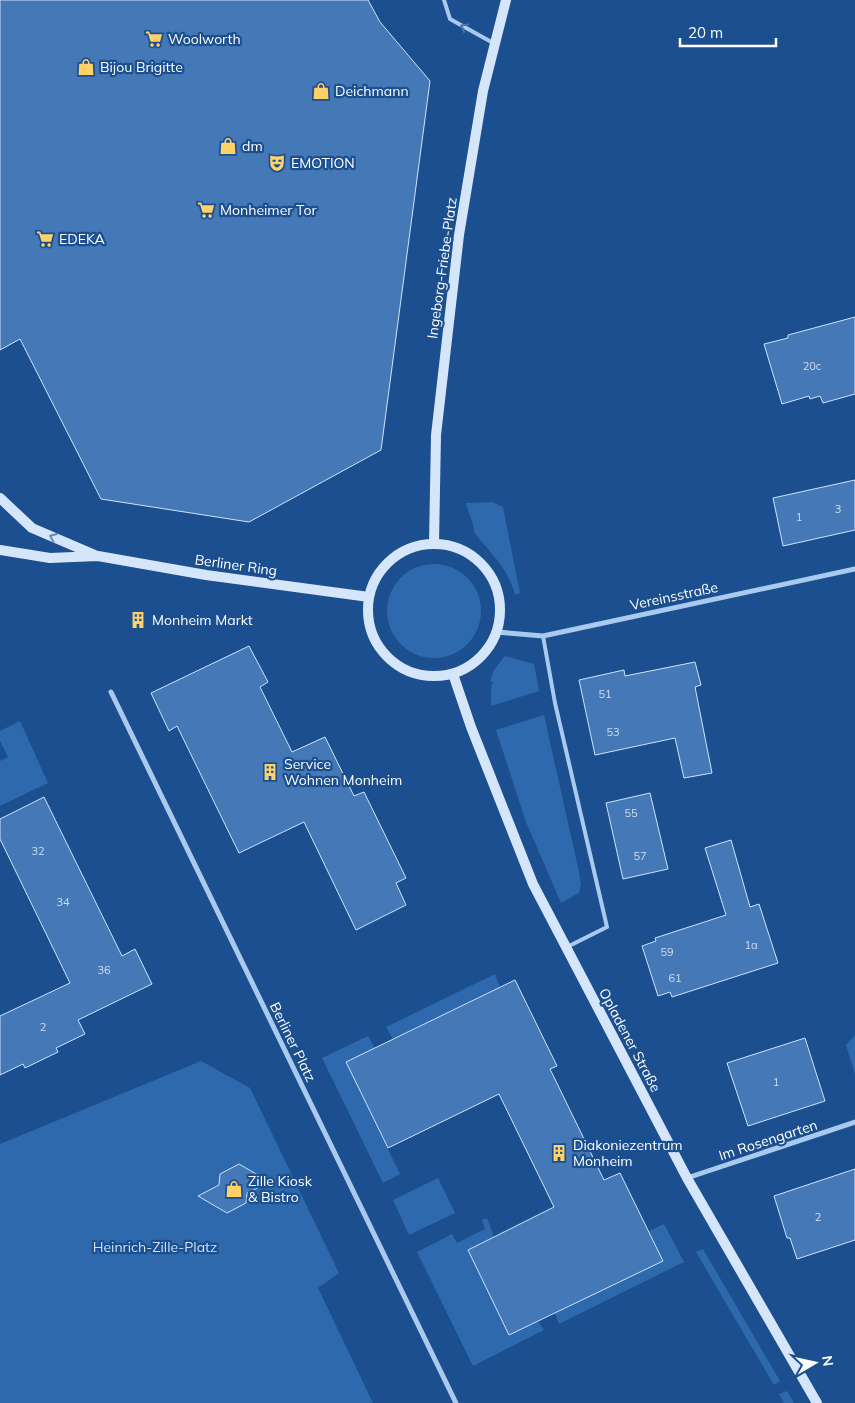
<svg xmlns="http://www.w3.org/2000/svg" width="855" height="1403" viewBox="0 0 855 1403" font-family="Mulish,sans-serif">
<rect width="100%" height="100%" fill="#1b4f8f"/>
<path fill="#2e69ad" d="M 492,502 L 503,507 L 520,593 L 515,595 C 507,565 491,555 474,532 C 474,522 468,513 466,503 Z
M387 611a47 47 0 1 1 94 0a47 47 0 1 1-94 0Z
M 505,656 L 534,664 L 539,691 L 491,706 L 491,688 L 493,682 L 490,681 L 494,670 Z
M 544,715 L 579,872 L 581,885 L 579,893 L 561,903 L 526,822 L 496,730 Z
M 20,721 L 48,783 L 0,806 L 0,761 L 8,757 L 0,741 L 0,731 Z
M 495,974 L 500,987 L 393,1039 L 386,1027 Z
M 855,1035 L 855,1074 L 846,1045 Z
M 368,1036 L 375,1048 L 346,1062 L 400,1174 L 383,1183 L 322,1058 Z
M 201,1061 L 250,1088 L 339,1273 L 318,1288 L 373,1403 L 0,1403 L 0,1144 Z
M 438,1178 L 455,1213 L 409,1235 L 393,1200 Z
M 487,1218 L 494,1237 L 468,1250 L 509,1335 L 538,1321 L 544,1330 L 473,1366 L 417,1252 L 452,1234 L 457,1243 L 485,1229 L 482,1220 Z
M 664,1224 L 684,1262 L 559,1324 L 555,1313 L 662,1260 L 649,1231 Z
M 703,1249 L 780,1381 L 774,1385 L 696,1252 Z
M 787,1391 L 794,1403 L 784,1403 L 779,1394 Z"/>
<path fill="#4478b7" stroke="#cfe3fa" d="M 0,0 L 368,0 L 380,22 L 430,81 L 381,450 L 249,522 L 101,499 L 20,339 L 0,350 Z
M 855,317 L 855,394 L 823,403 L 820,396 L 810,399 L 809,396 L 782,404 L 764,344 L 788,338 L 788,335 Z
M 855,480 L 855,530 L 783,546 L 773,498 Z
M 249,646 L 268,682 L 260,687 L 292,752 L 325,737 L 354,796 L 364,792 L 406,878 L 396,883 L 406,905 L 356,930 L 304,822 L 239,853 L 177,726 L 169,731 L 151,693 Z
M 695,662 L 701,685 L 695,687 L 712,773 L 684,778 L 675,738 L 595,755 L 579,680 L 624,670 L 625,676 Z
M 650,793 L 668,869 L 623,879 L 606,803 Z
M 44,797 L 122,956 L 135,949 L 152,984 L 78,1020 L 85,1034 L 56,1048 L 58,1052 L 25,1068 L 23,1064 L 0,1075 L 0,1016 L 70,983 L 0,839 L 0,819 Z
M 731,840 L 750,907 L 759,904 L 778,963 L 672,997 L 670,992 L 658,996 L 642,946 L 656,941 L 655,938 L 726,915 L 705,848 Z
M 515,980 L 557,1066 L 550,1069 L 604,1180 L 620,1173 L 663,1261 L 509,1335 L 468,1250 L 554,1207 L 499,1094 L 388,1148 L 346,1062 Z
M 805,1038 L 825,1101 L 748,1126 L 727,1063 Z
M 239,1164 L 270,1182 L 247,1193 L 246,1203 L 227,1213 L 198,1196 L 219,1185 L 220,1174 Z
M 855,1169 L 855,1240 L 797,1259 L 790,1238 L 787,1238 L 774,1196 Z"/>
<g fill="none" stroke-linecap="round" stroke-linejoin="round">
<path stroke="#a9c9ee" stroke-width="4" d="M 444,0 L 450,19 L 495,44
M 543,636 L 555,703 L 607,927 L 567,947"/>
<path stroke="#a9c9ee" stroke-width="5" d="M 497,632 L 543,636 L 855,569
M 111,692 L 456,1403
M 687,1178 L 855,1122"/>
<path stroke="#d6e6fa" stroke-width="10" d="M 0,498 L 32,528 L 95,555
M 434,544 L 436,435 L 459,235 L 483,91 L 506,0
M368 610a66 66 0 1 1 132 0a66 66 0 1 1-132 0Z
M 0,550 L 50,558 L 98,556 L 206,575 L 369,597
M 453,674 L 471,727 L 533,884 L 687,1178 L 817,1403"/>
</g>
<defs><path id="oneway-chevron" d="M-2-3.5L2.5 0L-2 3.5" fill="none" stroke-width="1.6" stroke-linecap="round" stroke-linejoin="round" transform="scale(1.25)"/></defs>
<use stroke="#4674ac" href="#oneway-chevron" transform="translate(464 27) rotate(-151)"/>
<use stroke="#668bba" href="#oneway-chevron" transform="translate(53 537) rotate(-157)"/>
<defs>
<g id="supermarket-bare" transform="scale(1.35)"><path d="M-6-5.5h2.5l.6 2H6L4.5 2H-2.5L-4.4-4H-6ZM-1.5 3.2a1.3 1.3 0 1 0 .1 0ZM3 3.2a1.3 1.3 0 1 0 .1 0Z" fill="#ffd166" stroke="#1b4f8f" stroke-width="2.5" paint-order="stroke"/></g>
<g id="shop-bare" transform="scale(1.35)"><path d="M-5-2.5h2.3a2.7 3.5 0 0 1 5.4 0H5L5.5 6h-11ZM-1.5-2.5h3a1.5 2.3 0 0 0-3 0Z" fill="#ffd166" stroke="#1b4f8f" stroke-width="2.5" paint-order="stroke"/></g>
<g id="theatre-bare" transform="scale(1.35)"><path d="M-5-5.5Q0-4 5-5.5V0Q5 5 0 6Q-5 5-5 0ZM-3.3-2.5H-1v1.5H-3.3ZM1-2.5H3.3v1.5H1ZM-2.8 1Q0 5.5 2.8 1Z" fill="#ffd166" stroke="#1b4f8f" stroke-width="2.5" paint-order="stroke"/></g>
<g id="building-bare" transform="scale(1.35)"><path d="M-4-6H4V6H1V3H-1V6H-4ZM-2.5-4.3h1.7v1.8h-1.7ZM.8-4.3h1.7v1.8H.8ZM-2.5-1h1.7V.8h-1.7ZM.8-1h1.7V.8H.8Z" fill="#ffd166" stroke="#1b4f8f" stroke-width="2.5" paint-order="stroke"/></g>
</defs>
<g fill-rule="evenodd">
<use href="#supermarket-bare" x="154" y="39"/>
<use href="#shop-bare" x="86" y="67"/>
<use href="#shop-bare" x="321" y="91"/>
<use href="#shop-bare" x="228" y="146"/>
<use href="#theatre-bare" x="277" y="163"/>
<use href="#supermarket-bare" x="206" y="210"/>
<use href="#supermarket-bare" x="45" y="239"/>
<use href="#building-bare" x="138" y="620"/>
<use href="#building-bare" x="270" y="772"/>
<use href="#building-bare" x="559" y="1153"/>
<use href="#shop-bare" x="234" y="1189"/>
</g>
<g text-anchor="middle" stroke-width="4.5" stroke-linejoin="round" paint-order="stroke">
<g font-size="11" fill="#d0dded">
<text x="812" y="370">20c</text>
<text x="838" y="513">3</text>
<text x="799" y="521">1</text>
<text x="605" y="698">51</text>
<text x="613" y="736">53</text>
<text x="631" y="817">55</text>
<text x="38" y="855">32</text>
<text x="640" y="860">57</text>
<text x="63" y="906">34</text>
<text x="751" y="949">1a</text>
<text x="667" y="956">59</text>
<text x="104" y="974">36</text>
<text x="675" y="982">61</text>
<text x="43" y="1031">2</text>
<text x="776" y="1086">1</text>
<text x="818" y="1221">2</text>
</g>
<g font-size="14" fill="#fff" stroke="#1b4f8f" text-anchor="start">
<text x="168" y="44">Woolworth</text>
<text x="100" y="72">Bijou Brigitte</text>
<text x="335" y="96">Deichmann</text>
<text x="242" y="151">dm</text>
<text x="291" y="168">EMOTION</text>
<text x="220" y="215">Monheimer Tor</text>
<text x="59" y="244">EDEKA</text>
<text x="152" y="625">Monheim Markt</text>
<text x="284" y="769">Service<tspan x="284" dy="16">Wohnen Monheim</tspan></text>
<text x="573" y="1150">Diakoniezentrum<tspan x="573" dy="16">Monheim</tspan></text>
<text x="248" y="1186">Zille Kiosk<tspan x="248" dy="16">&amp; Bistro</tspan></text>
</g>
<g font-size="14" fill="#fff" stroke="#1b4f8f">
<text transform="translate(442 268) rotate(-82)" y="5">Ingeborg-Friebe-Platz</text>
<text transform="translate(236 565) rotate(8)" y="5">Berliner Ring</text>
<text transform="translate(674 596) rotate(-12)" y="5">Vereinsstraße</text>
<text transform="translate(630 1040) rotate(62)" y="5">Opladener Straße</text>
<text transform="translate(293 1042) rotate(64)" y="5">Berliner Platz</text>
<text transform="translate(768 1140) rotate(-18)" y="5">Im Rosengarten</text>
</g>
<g font-size="14" fill="#cfe3fa" stroke="#1b4f8f">
<text x="155" y="1252">Heinrich-Zille-Platz</text>
</g>
</g>
<g transform="translate(815 1363) rotate(81)" stroke="#1b4f8f" stroke-width="4" paint-order="stroke">
<path d="M0-4L9 19L0 12L-9 19Z" fill="#ffffff"/>
<text y="-8" font-size="14" font-weight="bold" text-anchor="middle" fill="#ffffff">N</text>
</g>
<path d="M680 38v8h96v-8" fill="none" stroke="#ffffff" stroke-width="2.5"/>
<text x="688" y="38" font-size="15" fill="#ffffff" stroke="#1b4f8f" stroke-width="4" paint-order="stroke">20 m</text>
</svg>
